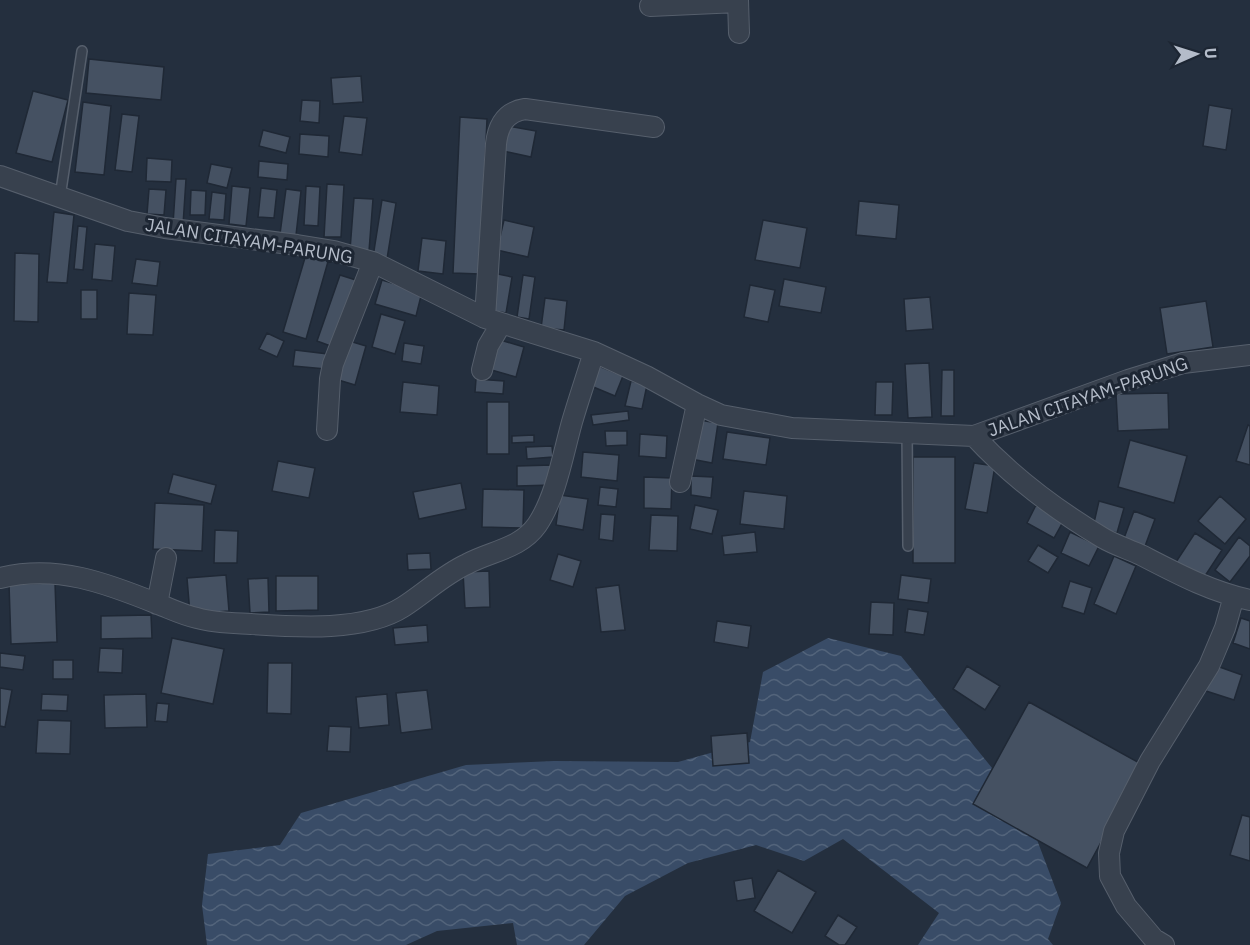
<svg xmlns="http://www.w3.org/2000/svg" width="1250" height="945" viewBox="0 0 1250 945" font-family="'IBM Plex Sans',sans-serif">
<defs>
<pattern id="water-waves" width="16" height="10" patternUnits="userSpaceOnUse" patternTransform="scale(1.5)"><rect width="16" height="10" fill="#394c67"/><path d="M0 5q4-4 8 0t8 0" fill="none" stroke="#53647b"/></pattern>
</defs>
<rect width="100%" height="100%" fill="#242f3e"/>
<path fill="url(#water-waves)" d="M 828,638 L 901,656 L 1001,779 L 1031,824 L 1061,903 L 1048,939 L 1053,945 L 918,945 L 939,913 L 843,839 L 804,861 L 756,845 L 688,863 L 625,896 L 584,945 L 517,945 L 513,923 L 437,931 L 406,945 L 207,945 L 202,905 L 208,854 L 280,845 L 301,813 L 466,765 L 554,761 L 678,762 L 750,742 L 763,672 Z"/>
<path fill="#455162" stroke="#1f2835" stroke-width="1.5" d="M 89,59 L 164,67 L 161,100 L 86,93 Z
M 361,76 L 363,102 L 333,104 L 331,78 Z
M 33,91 L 68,100 L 52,162 L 16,153 Z
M 302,100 L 320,101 L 319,123 L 300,121 Z
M 83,102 L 111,106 L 104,175 L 75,172 Z
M 1209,105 L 1232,109 L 1226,150 L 1203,146 Z
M 122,114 L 139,116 L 132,172 L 115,170 Z
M 344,116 L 367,118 L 362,155 L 339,152 Z
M 460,117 L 487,119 L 480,274 L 453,273 Z
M 508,126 L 536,131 L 531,157 L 503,151 Z
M 263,130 L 290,137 L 286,153 L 259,146 Z
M 300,134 L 329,136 L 328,157 L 299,154 Z
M 147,158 L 172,160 L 171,182 L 146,181 Z
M 259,161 L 288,164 L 287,180 L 258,177 Z
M 211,164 L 232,168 L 227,188 L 207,183 Z
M 176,179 L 186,179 L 183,225 L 173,224 Z
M 327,184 L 344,185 L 341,237 L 324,237 Z
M 232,186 L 250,188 L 246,226 L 229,224 Z
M 306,186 L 320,187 L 318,226 L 304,225 Z
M 261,188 L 277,190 L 274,218 L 258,217 Z
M 149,189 L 166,190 L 164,215 L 147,214 Z
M 286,189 L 301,191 L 296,235 L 280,234 Z
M 191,190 L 206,191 L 205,215 L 190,215 Z
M 212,192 L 226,194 L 224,220 L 209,219 Z
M 354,198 L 373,199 L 369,251 L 350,250 Z
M 382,200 L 396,203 L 387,259 L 373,257 Z
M 859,201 L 899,205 L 896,239 L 856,235 Z
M 54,212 L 74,215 L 67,283 L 47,282 Z
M 504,220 L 534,227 L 528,257 L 497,250 Z
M 763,220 L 807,228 L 800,268 L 755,260 Z
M 78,226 L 87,227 L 83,270 L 74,269 Z
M 422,238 L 446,241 L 443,274 L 418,271 Z
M 95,244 L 115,246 L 112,281 L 92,279 Z
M 307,251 L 329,258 L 306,339 L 283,332 Z
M 15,253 L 39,254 L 38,322 L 14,321 Z
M 136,259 L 160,262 L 157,286 L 132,283 Z
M 493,273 L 512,277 L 506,313 L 488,310 Z
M 340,275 L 359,281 L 336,348 L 317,341 Z
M 523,275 L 535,277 L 529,319 L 517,317 Z
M 784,279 L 826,287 L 821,313 L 779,306 Z
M 382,280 L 422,292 L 416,316 L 375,304 Z
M 750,285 L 775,290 L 768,322 L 744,317 Z
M 81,290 L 97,290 L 97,319 L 81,319 Z
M 129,293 L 156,295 L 153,335 L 127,334 Z
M 930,297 L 933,329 L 906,331 L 904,299 Z
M 545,298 L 567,301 L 564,330 L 541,328 Z
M 1206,301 L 1213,347 L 1167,354 L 1160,308 Z
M 381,314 L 405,321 L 395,354 L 372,347 Z
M 267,333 L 284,341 L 277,357 L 259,349 Z
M 497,339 L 524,347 L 516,377 L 488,369 Z
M 346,340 L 366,346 L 355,385 L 335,379 Z
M 404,343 L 424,346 L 421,364 L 402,361 Z
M 295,350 L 328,354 L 326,369 L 293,366 Z
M 929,363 L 932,417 L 908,418 L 905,364 Z
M 599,366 L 623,376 L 615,396 L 591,386 Z
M 942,370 L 954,370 L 954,416 L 941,416 Z
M 476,379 L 504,381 L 503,394 L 475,392 Z
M 631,381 L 647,385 L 642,409 L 625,406 Z
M 403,382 L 439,386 L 437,415 L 400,412 Z
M 876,382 L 893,382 L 892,415 L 875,415 Z
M 1168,393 L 1169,429 L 1118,431 L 1116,394 Z
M 487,402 L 509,402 L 509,454 L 487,454 Z
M 628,411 L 629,420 L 593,425 L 591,415 Z
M 699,420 L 718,423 L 712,463 L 691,459 Z
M 1248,425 L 1250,426 L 1250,465 L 1236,461 Z
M 605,431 L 627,431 L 627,445 L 606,446 Z
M 727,432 L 770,438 L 766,465 L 723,459 Z
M 640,434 L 667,436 L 666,458 L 639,456 Z
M 534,435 L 534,442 L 512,443 L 512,436 Z
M 1130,440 L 1187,456 L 1174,503 L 1118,487 Z
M 552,446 L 553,457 L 527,459 L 526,447 Z
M 583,452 L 619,455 L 617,481 L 581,477 Z
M 913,457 L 955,457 L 955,563 L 913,563 Z
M 278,461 L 315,468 L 309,498 L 272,491 Z
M 974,463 L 995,466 L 987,513 L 965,509 Z
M 553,465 L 553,485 L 517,486 L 517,466 Z
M 173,474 L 216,485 L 211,504 L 168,493 Z
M 691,476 L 713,477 L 711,498 L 691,495 Z
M 644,477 L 672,478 L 671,509 L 644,508 Z
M 461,483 L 466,509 L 419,519 L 413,492 Z
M 600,487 L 618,489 L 616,507 L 598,505 Z
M 483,489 L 524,490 L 523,528 L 482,527 Z
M 744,491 L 787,496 L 784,529 L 740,524 Z
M 560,495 L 588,499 L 583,530 L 556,525 Z
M 1220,496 L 1246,519 L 1225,544 L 1198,521 Z
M 1099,501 L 1124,508 L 1117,533 L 1093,527 Z
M 155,503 L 204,505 L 202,551 L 153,549 Z
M 695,505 L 718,510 L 712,534 L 690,529 Z
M 1036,505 L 1064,520 L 1054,538 L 1027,523 Z
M 1134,511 L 1155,519 L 1144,549 L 1123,541 Z
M 601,514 L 615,515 L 613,541 L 599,539 Z
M 651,515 L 678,516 L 677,551 L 649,550 Z
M 215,530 L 238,531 L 237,563 L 214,563 Z
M 755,532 L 757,552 L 724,555 L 722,536 Z
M 1070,532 L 1099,546 L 1089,566 L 1061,553 Z
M 1195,533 L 1222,550 L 1203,579 L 1176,562 Z
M 1239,537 L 1250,546 L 1250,556 L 1230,582 L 1215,570 Z
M 1038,545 L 1058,557 L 1048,573 L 1028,561 Z
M 430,553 L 431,569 L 408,570 L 407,554 Z
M 558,554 L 581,561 L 573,587 L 550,580 Z
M 1114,556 L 1136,566 L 1116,614 L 1094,604 Z
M 489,571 L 490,607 L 465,608 L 463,572 Z
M 226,575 L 229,611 L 190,614 L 187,578 Z
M 901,575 L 931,579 L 928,603 L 898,599 Z
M 276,576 L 318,576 L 318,610 L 276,611 Z
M 268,578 L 269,612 L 250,613 L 248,579 Z
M 1070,581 L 1092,588 L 1084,614 L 1062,607 Z
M 55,583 L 57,642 L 11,644 L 9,584 Z
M 619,585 L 625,630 L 601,632 L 596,588 Z
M 871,602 L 894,603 L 893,635 L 869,634 Z
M 908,609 L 928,612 L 924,635 L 905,632 Z
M 151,615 L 152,638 L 101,639 L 101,616 Z
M 1241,618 L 1250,621 L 1250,649 L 1233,643 Z
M 717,621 L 751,626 L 748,648 L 714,642 Z
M 427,625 L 428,642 L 395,645 L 393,628 Z
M 172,638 L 224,649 L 213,704 L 161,693 Z
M 100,648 L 123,649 L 122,673 L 98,672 Z
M 0,653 L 25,656 L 23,670 L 0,667 Z
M 53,660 L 73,660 L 73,679 L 53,679 Z
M 268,663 L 292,663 L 291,714 L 267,713 Z
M 1214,665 L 1242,675 L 1234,700 L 1206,691 Z
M 967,666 L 1000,686 L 985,710 L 953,689 Z
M 0,688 L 12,690 L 5,727 L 0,726 Z
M 427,690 L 432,729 L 401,733 L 396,693 Z
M 42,694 L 68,695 L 67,711 L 41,710 Z
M 146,694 L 147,727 L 105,728 L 104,695 Z
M 387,694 L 389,725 L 359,728 L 356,697 Z
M 1029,702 L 1143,765 L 1087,868 L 973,804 Z
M 157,703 L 169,704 L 167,722 L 155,721 Z
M 38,720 L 71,721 L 70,754 L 36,753 Z
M 329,726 L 351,727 L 350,752 L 327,751 Z
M 747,733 L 749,763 L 713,766 L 711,736 Z
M 1242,815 L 1250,817 L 1250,861 L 1230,855 Z
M 778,870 L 816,892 L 792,933 L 754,911 Z
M 752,878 L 755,898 L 737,901 L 734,881 Z
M 838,915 L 857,927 L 845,945 L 839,945 L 825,936 Z"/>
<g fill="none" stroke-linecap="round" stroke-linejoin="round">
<g stroke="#565f6c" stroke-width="12">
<path id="lane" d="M 60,197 L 82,51
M 907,432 L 908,546"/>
</g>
<g stroke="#565f6c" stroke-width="22">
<path id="street" d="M 738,0 L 739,33
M 650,6 L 738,2
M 0,176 L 128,221 L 165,228 L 297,245 L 334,251 L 373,262 L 485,318 L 594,352 L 646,376 L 697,404 L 721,415 L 792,428 L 974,436 L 1128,380 L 1183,363 L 1250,355
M 485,318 L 496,144 C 498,126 505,112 525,109 L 654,127
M 482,370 L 488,346 L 501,324
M 327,430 L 330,379 L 333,364 L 373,262
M 974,436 C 1011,476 1056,510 1103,538 C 1115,545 1128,549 1141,555 C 1176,573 1211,592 1250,600
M 680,482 L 697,404
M 0,578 C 57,564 106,583 158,604 C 171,609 183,615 197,618 C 214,623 233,623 251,624 C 296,627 364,632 403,607 C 425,593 443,575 467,564 C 491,551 520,549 537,525 C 556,497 563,454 572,422 C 579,398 587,375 594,352
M 157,604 L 166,558
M 1164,945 L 1154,939 L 1126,906 L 1110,876 L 1109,853 L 1114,831 L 1150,761 L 1209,666 L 1225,628 L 1234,596"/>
</g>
<use href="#lane" stroke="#38414e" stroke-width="9"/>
<use href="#street" stroke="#38414e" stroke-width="20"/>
</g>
<g text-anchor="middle" stroke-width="6" stroke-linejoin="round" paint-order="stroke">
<g font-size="18" fill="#b4bcc9" stroke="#1d2633">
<text transform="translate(249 241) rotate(9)" y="6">JALAN CITAYAM-PARUNG</text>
<text transform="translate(1088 397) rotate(-19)" y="6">JALAN CITAYAM-PARUNG</text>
</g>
</g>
<g transform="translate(1196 54) rotate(87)" stroke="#1d2633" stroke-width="4.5" paint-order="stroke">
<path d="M0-4.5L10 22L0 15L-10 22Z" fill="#b4bcc9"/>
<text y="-9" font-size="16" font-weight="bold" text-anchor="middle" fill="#b4bcc9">U</text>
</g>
</svg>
